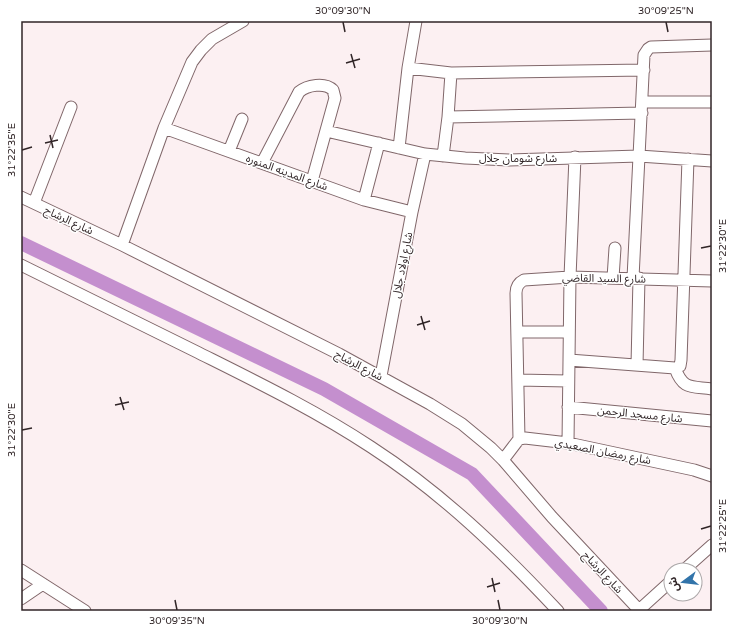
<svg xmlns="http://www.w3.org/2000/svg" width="733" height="632" viewBox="0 0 733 632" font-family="'Varela Round','Noto Sans Arabic',sans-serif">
<rect width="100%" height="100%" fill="#fcf0f2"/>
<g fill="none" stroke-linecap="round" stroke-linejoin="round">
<path stroke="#c48fce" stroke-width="14" d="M 21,243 L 324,389 L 472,474 L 601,611"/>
<g stroke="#80676a" stroke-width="13">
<path id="minor" d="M 408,68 L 451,73 L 644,70
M 642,102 L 712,102
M 448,117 L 451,73
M 164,128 L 364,200 L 412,212
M 326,131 L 425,154 L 465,158 L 509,160 L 639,156 L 712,161
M 399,148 L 408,68 L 416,21
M 229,151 L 242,119
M 443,156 L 448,117 L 642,113
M 262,163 L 299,92 C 307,85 325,82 333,90 L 335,98 L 312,181
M 21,197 L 122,245 L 339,354 L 430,404 L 462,424 L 491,448 L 503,460 L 552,517 L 640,611
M 364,200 L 379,143
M 34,203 L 71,107
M 122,245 L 164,128 L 192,62 L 201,50 L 212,39 L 243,21
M 21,265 C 79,294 137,322 195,351 C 255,381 315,410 371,447 C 442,493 501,550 558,611
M 613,278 L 615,248
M 633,278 L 644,55 L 648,49 L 651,47 L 712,45
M 517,332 L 569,332
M 569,360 L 675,368 L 680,366 L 681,360 L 688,159
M 637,365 L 639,278
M 675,368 C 683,390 691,386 712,389
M 381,376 L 412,212 L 425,154
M 518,380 L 568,381
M 568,407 L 712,421
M 519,439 L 516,293 C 516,287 518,283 524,280 L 570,277 L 712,281
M 568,443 L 570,277 L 575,157
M 503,460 L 519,439 L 525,438 L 568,443 L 694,470 L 712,476
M 21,570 L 85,611
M 684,570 L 712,545
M 21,599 L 43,584
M 639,610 L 671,581"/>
</g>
<use href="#minor" stroke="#fff" stroke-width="11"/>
</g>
<path fill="none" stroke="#302527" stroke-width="1.5" d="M 343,22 L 345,32M 666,22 L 668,32M 351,54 L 355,68M 346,63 L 360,59M 50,135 L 53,148M 45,143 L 58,140M 22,150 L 32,147M 701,248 L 711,246M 421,316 L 425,330M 417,325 L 430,321M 120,397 L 124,410M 115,405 L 129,402M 22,430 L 32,428M 701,529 L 711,526M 492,578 L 495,592M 487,587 L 500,583M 175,600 L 177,610M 498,600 L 500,610"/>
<g text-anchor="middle" stroke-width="3" stroke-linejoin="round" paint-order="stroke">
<g font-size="11" fill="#302527" stroke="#fff">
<text x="518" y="162">شارع شومان جلال</text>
<text transform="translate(287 172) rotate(20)" y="4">شارع المدينه المنوره</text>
<text transform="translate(69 220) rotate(25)" y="4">شارع الرشاح</text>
<text transform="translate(402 265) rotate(-79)" y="4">شارع اولاد جلال</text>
<text transform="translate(604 278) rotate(1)" y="4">شارع السيد القاضي</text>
<text transform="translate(359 365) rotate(28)" y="4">شارع الرشاح</text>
<text transform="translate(640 414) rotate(6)" y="4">شارع مسجد الرحمن</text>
<text transform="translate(603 451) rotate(11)" y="4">شارع رمضان الصعيدي</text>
<text transform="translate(603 572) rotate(47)" y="4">شارع الرشاح</text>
</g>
</g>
<rect width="733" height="632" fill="none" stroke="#ffffff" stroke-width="44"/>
<g transform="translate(683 582) rotate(255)"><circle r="19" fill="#ffffff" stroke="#aca8a9"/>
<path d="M0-3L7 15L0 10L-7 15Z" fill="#3274aa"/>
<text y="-6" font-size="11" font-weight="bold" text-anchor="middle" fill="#302527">ش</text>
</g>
<rect x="22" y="22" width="689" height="588" fill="none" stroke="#302527" stroke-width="1.5"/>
<g font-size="10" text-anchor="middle" fill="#302527">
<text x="343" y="14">30°09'30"N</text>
<text x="666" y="14">30°09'25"N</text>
<text transform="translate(11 150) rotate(-90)" y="4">31°22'35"E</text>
<text transform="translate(722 246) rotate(-90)" y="4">31°22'30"E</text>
<text transform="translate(11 430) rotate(-90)" y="4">31°22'30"E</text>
<text transform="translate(722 526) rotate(-90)" y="4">31°22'25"E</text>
<text x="177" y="624">30°09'35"N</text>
<text x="500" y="624">30°09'30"N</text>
</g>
</svg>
